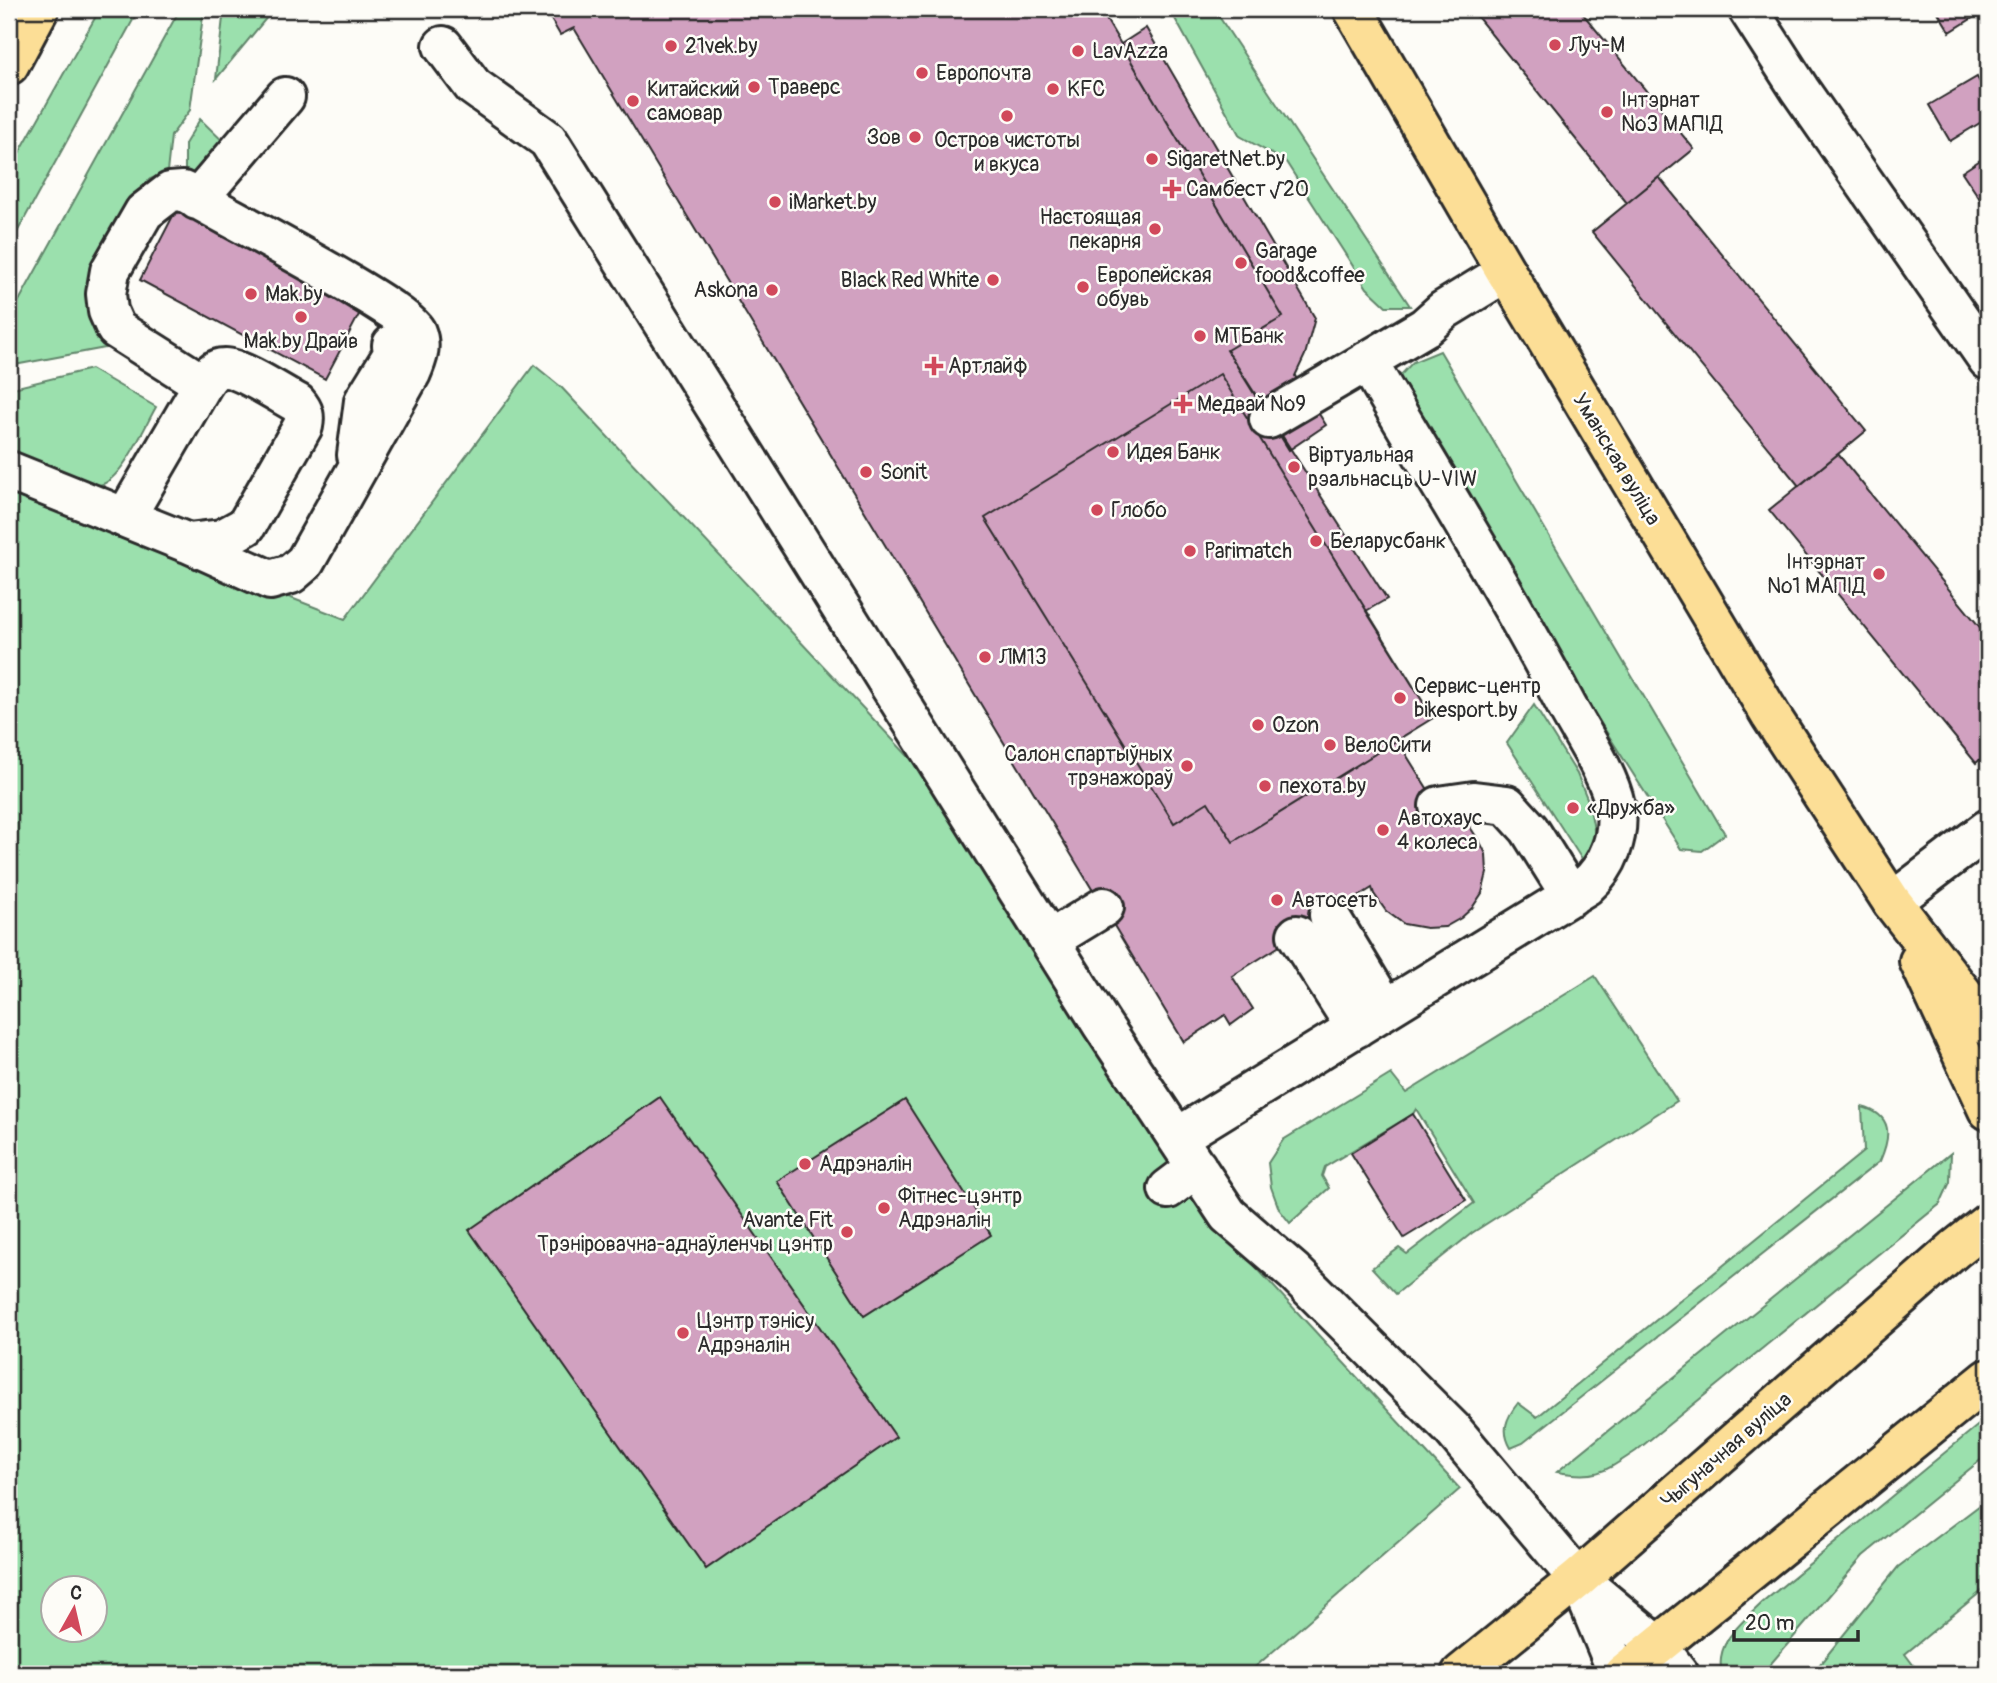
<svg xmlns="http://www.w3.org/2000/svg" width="1997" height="1683" viewBox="0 0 1997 1683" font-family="Pangolin,sans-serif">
<rect width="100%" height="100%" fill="#fdfcf7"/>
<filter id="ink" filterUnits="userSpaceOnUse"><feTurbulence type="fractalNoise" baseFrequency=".0143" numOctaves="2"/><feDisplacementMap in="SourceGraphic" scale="14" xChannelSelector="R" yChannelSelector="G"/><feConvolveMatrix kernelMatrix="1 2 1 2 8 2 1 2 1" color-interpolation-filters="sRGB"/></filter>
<g filter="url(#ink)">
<path fill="#9be0ad" stroke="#63866c" stroke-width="2" fill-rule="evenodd" d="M 100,9 L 139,9 L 9,247 L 9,171 Z
M 180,9 L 204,9 L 190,110 L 171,136 L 167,172 L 148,180 L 135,198 L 112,342 L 105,348 L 9,366 L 9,319 Z
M 224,9 L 273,10 L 216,79 Z
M 1156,9 L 1214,9 L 1410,306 L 1386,306 L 1367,288 L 1286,162 L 1240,136 L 1173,15 L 1162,18 Z
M 200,119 L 229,147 L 203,176 L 185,170 L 185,144 Z
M 1440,351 L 1725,834 L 1702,851 L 1681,849 L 1399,407 L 1397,379 L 1413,362 Z
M 534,365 L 561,387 L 924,773 L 1219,1227 L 1460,1489 L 1247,1674 L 9,1674 L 9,488 L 345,619 ZM 52,1588 L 94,1588 L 94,1630 L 52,1630 Z
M 91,369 L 156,407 C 145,426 124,475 103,484 C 80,494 32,468 9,459 L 9,389 Z
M 1534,705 L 1577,774 L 1589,803 L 1595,835 L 1583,861 L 1507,743 Z
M 1595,976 L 1677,1101 L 1472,1233 L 1396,1294 L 1372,1268 L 1399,1248 L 1407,1254 L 1474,1203 L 1416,1109 L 1413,1114 L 1325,1167 L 1322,1176 L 1329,1188 L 1290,1223 L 1279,1209 L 1271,1187 L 1268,1163 L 1283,1140 L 1391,1074 L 1406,1093 Z
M 1862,1107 C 1893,1115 1891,1136 1880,1161 L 1523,1443 L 1511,1448 C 1501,1431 1506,1418 1518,1403 L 1537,1417 L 1864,1151 Z
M 1951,1153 L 1950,1182 L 1940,1204 L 1636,1451 C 1604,1472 1597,1479 1557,1472 Z
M 1988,1417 L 1988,1454 L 1863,1556 L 1762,1674 L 1722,1674 C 1714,1642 1742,1623 1762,1603 Z
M 1988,1499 L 1988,1586 L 1905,1654 L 1920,1674 L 1812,1674 L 1898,1567 Z"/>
<path fill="#d1a1c0" stroke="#2b2b2b" stroke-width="2" d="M 545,9 L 1100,9 L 1283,317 L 1227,350 L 1387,599 L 1366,611 L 1433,718 L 1397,740 L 1432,796 L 1468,824 L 1481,844 L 1486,854 L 1487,873 L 1482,893 L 1472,908 L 1461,918 L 1445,927 L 1426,928 L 1404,924 L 1386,911 L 1374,894 L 1372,888 L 1232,976 L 1253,1009 L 1231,1025 L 1225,1015 L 1184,1042 L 574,28 L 560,35 Z
M 1471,9 L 1579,9 L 1694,149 L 1627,203 Z
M 1936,9 L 1987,9 L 1950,32 Z
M 1146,28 L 1315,318 L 1305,355 L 1295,376 L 1326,425 L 1289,450 L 1227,350 L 1283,317 L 1121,44 Z
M 1977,77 L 1988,97 L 1988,118 L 1950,141 L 1929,105 Z
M 1988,155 L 1988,211 L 1962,172 Z
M 1659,177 L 1866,431 L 1799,486 L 1592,232 Z
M 176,210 L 362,309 L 325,379 L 140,280 Z
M 1220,374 L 1433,718 L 1233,842 L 1208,802 L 1174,823 L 985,518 Z
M 1838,454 L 1988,637 L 1988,753 L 1976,763 L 1769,510 Z
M 660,1097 L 896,1437 L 706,1569 L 469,1230 Z
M 905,1100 L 991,1235 L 864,1316 L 777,1181 Z
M 1413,1114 L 1466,1200 L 1404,1238 L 1351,1153 Z"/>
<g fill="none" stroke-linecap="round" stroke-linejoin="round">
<g stroke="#2b2b2b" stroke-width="44">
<path id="minor" d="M 1748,9 L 1800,90 L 1988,360
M 443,46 L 473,86 L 548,140 L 1101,1023 L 1228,1215 L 1294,1272 L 1452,1429 L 1578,1579 L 1657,1645 L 1679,1674
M 197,200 L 285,97
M 1269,419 L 1425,327 L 1444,310 L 1506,272
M 357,455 L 364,401 L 393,354 L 392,345
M 9,471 L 188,543 L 270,580 L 291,574 L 305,562 L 411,373 C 417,359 422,347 416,332 C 407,309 218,212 183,191 L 170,192 L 144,212 L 110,271 L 106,294 L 108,311 L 116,329 L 203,384 L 125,518
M 188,543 L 222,539 L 246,526 L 303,426 C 305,416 304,411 297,403 C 282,395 241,368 225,368 C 214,368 209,375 203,384
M 1439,806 L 1474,801 L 1507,805 L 1529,829 L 1571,896
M 1892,902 L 1988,829
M 1329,915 L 1386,1009
M 1297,935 L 1356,1028
M 1050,940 L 1104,907
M 1178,1137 L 1586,886 C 1608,867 1621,835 1615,805 C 1609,774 1579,730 1564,701 C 1503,585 1433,474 1367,361
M 1168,1189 L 1197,1167
M 1581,1584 L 1618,1674"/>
</g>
<g stroke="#2b2b2b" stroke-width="44">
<path id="major" d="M 1353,9 L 1506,272 L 1771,716 L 1892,902 L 1988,1026
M 9,65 L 39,9
M 1919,961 L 1988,1110
M 1461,1674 L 1578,1579 L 1955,1249 L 1988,1223
M 1623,1674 L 1988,1379"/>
</g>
<use href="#minor" stroke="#fdfcf7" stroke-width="38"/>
<use href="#major" stroke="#fcde96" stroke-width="38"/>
</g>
</g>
<g fill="#d1495b" stroke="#fdfcf7" stroke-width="2.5">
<circle cx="1555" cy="45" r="7"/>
<circle cx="671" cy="46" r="7"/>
<circle cx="1078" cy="51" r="7"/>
<circle cx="922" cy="73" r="7"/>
<circle cx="754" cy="87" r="7"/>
<circle cx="1053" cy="89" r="7"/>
<circle cx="633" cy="101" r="7"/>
<circle cx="1607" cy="112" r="7"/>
<circle cx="1007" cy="116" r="7"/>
<circle cx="915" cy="137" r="7"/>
<circle cx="1152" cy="159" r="7"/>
<path d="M1168.5 178.5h7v7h7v7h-7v7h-7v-7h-7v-7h7z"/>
<circle cx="775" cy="202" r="7"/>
<circle cx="1155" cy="229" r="7"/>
<circle cx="1241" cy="263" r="7"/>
<circle cx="993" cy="280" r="7"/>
<circle cx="1083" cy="287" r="7"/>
<circle cx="772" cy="290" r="7"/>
<circle cx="251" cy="294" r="7"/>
<circle cx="301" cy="317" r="7"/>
<circle cx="1200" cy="336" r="7"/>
<path d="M930.5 355.5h7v7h7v7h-7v7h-7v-7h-7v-7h7z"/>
<path d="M1179.5 393.5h7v7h7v7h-7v7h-7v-7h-7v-7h7z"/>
<circle cx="1113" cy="452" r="7"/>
<circle cx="1294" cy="467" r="7"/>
<circle cx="866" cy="472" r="7"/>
<circle cx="1097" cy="510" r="7"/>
<circle cx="1316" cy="541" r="7"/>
<circle cx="1190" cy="551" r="7"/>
<circle cx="1879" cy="574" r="7"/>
<circle cx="985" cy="657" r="7"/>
<circle cx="1400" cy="698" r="7"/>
<circle cx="1258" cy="725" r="7"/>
<circle cx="1330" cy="745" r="7"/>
<circle cx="1187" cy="766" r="7"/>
<circle cx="1265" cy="786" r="7"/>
<circle cx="1573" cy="808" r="7"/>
<circle cx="1383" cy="830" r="7"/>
<circle cx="1277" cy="900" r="7"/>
<circle cx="805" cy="1164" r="7"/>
<circle cx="884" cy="1208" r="7"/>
<circle cx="847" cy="1232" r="7"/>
<circle cx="683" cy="1333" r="7"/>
</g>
<g text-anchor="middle" stroke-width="5" stroke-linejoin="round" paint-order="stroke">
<g font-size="21" fill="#2b2b2b" stroke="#fdfcf7" text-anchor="start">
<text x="1569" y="52">Луч-М</text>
<text x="685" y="53">21vek.by</text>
<text x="1092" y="58">LavAzza</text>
<text x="936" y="80">Европочта</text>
<text x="768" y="94">Траверс</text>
<text x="647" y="96">Китайский<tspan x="647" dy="24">самовар</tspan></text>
<text x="1067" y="96">KFC</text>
<text x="1621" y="107">Інтэрнат<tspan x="1621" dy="24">№3 МАПІД</tspan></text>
<text x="901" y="144" text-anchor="end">Зов</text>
<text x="1007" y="147" text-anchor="middle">Остров чистоты<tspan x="1007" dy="24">и вкуса</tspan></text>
<text x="1166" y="166">SigaretNet.by</text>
<text x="1186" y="196">Самбест √20</text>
<text x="789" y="209">iMarket.by</text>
<text x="1141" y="224" text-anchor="end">Настоящая<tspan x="1141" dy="24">пекарня</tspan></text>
<text x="1255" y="258">Garage<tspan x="1255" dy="24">food&amp;coffee</tspan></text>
<text x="1097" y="282">Европейская<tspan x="1097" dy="24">обувь</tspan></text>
<text x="979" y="287" text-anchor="end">Black Red White</text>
<text x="758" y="297" text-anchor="end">Askona</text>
<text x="265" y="301">Mak.by</text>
<text x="1214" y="343">МТБанк</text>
<text x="301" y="348" text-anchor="middle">Маk.by Драйв</text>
<text x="948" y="373">Артлайф</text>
<text x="1197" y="411">Медвай №9</text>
<text x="1127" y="459">Идея Банк</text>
<text x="1308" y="462">Віртуальная<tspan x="1308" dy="24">рэальнасць U-VIW</tspan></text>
<text x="880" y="479">Sonit</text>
<text x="1111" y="517">Глобо</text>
<text x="1330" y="548">Беларусбанк</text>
<text x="1204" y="558">Parimatch</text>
<text x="1865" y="569" text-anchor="end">Інтэрнат<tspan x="1865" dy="24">№1 МАПІД</tspan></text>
<text x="999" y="664">ЛМ13</text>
<text x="1414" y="693">Сервис-центр<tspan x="1414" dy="24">bikesport.by</tspan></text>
<text x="1272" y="732">Ozon</text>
<text x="1344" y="752">ВелоСити</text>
<text x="1173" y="761" text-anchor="end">Салон спартыўных<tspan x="1173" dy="24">трэнажораў</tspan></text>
<text x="1279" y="793">пехота.by</text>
<text x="1587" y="815">«Дружба»</text>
<text x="1397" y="825">Автохаус<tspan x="1397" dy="24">4 колеса</tspan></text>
<text x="1291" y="907">Автосеть</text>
<text x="819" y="1171">Адрэналін</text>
<text x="898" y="1203">Фітнес-цэнтр<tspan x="898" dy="24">Адрэналін</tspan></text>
<text x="833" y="1227" text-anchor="end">Avante Fit<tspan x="833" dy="24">Трэніровачна-аднаўленчы цэнтр</tspan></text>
<text x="697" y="1328">Цэнтр тэнісу<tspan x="697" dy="24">Адрэналін</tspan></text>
</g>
<g font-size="21" fill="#2b2b2b" stroke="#fdfcf7">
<text transform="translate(1617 459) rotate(59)" y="7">Уманская вуліца</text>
<text transform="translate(1726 1450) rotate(-41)" y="7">Чыгуначная вуліца</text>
</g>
</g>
<rect width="1997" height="1683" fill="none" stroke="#fdfcf7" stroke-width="35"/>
<rect x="18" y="18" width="1962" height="1648" fill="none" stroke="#2b2b2b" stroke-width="2.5" filter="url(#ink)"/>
<g transform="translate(74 1609) rotate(8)"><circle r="33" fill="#fdfcf7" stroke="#a9a8a5" stroke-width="2"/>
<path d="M0-5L12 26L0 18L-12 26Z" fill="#d1495b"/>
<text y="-10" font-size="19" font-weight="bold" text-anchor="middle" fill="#2b2b2b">С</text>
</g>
<path d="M1734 1630v10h124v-10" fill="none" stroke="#2b2b2b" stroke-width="3.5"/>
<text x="1745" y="1630" font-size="21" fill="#2b2b2b" stroke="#fdfcf7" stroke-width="5" paint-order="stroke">20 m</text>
</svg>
